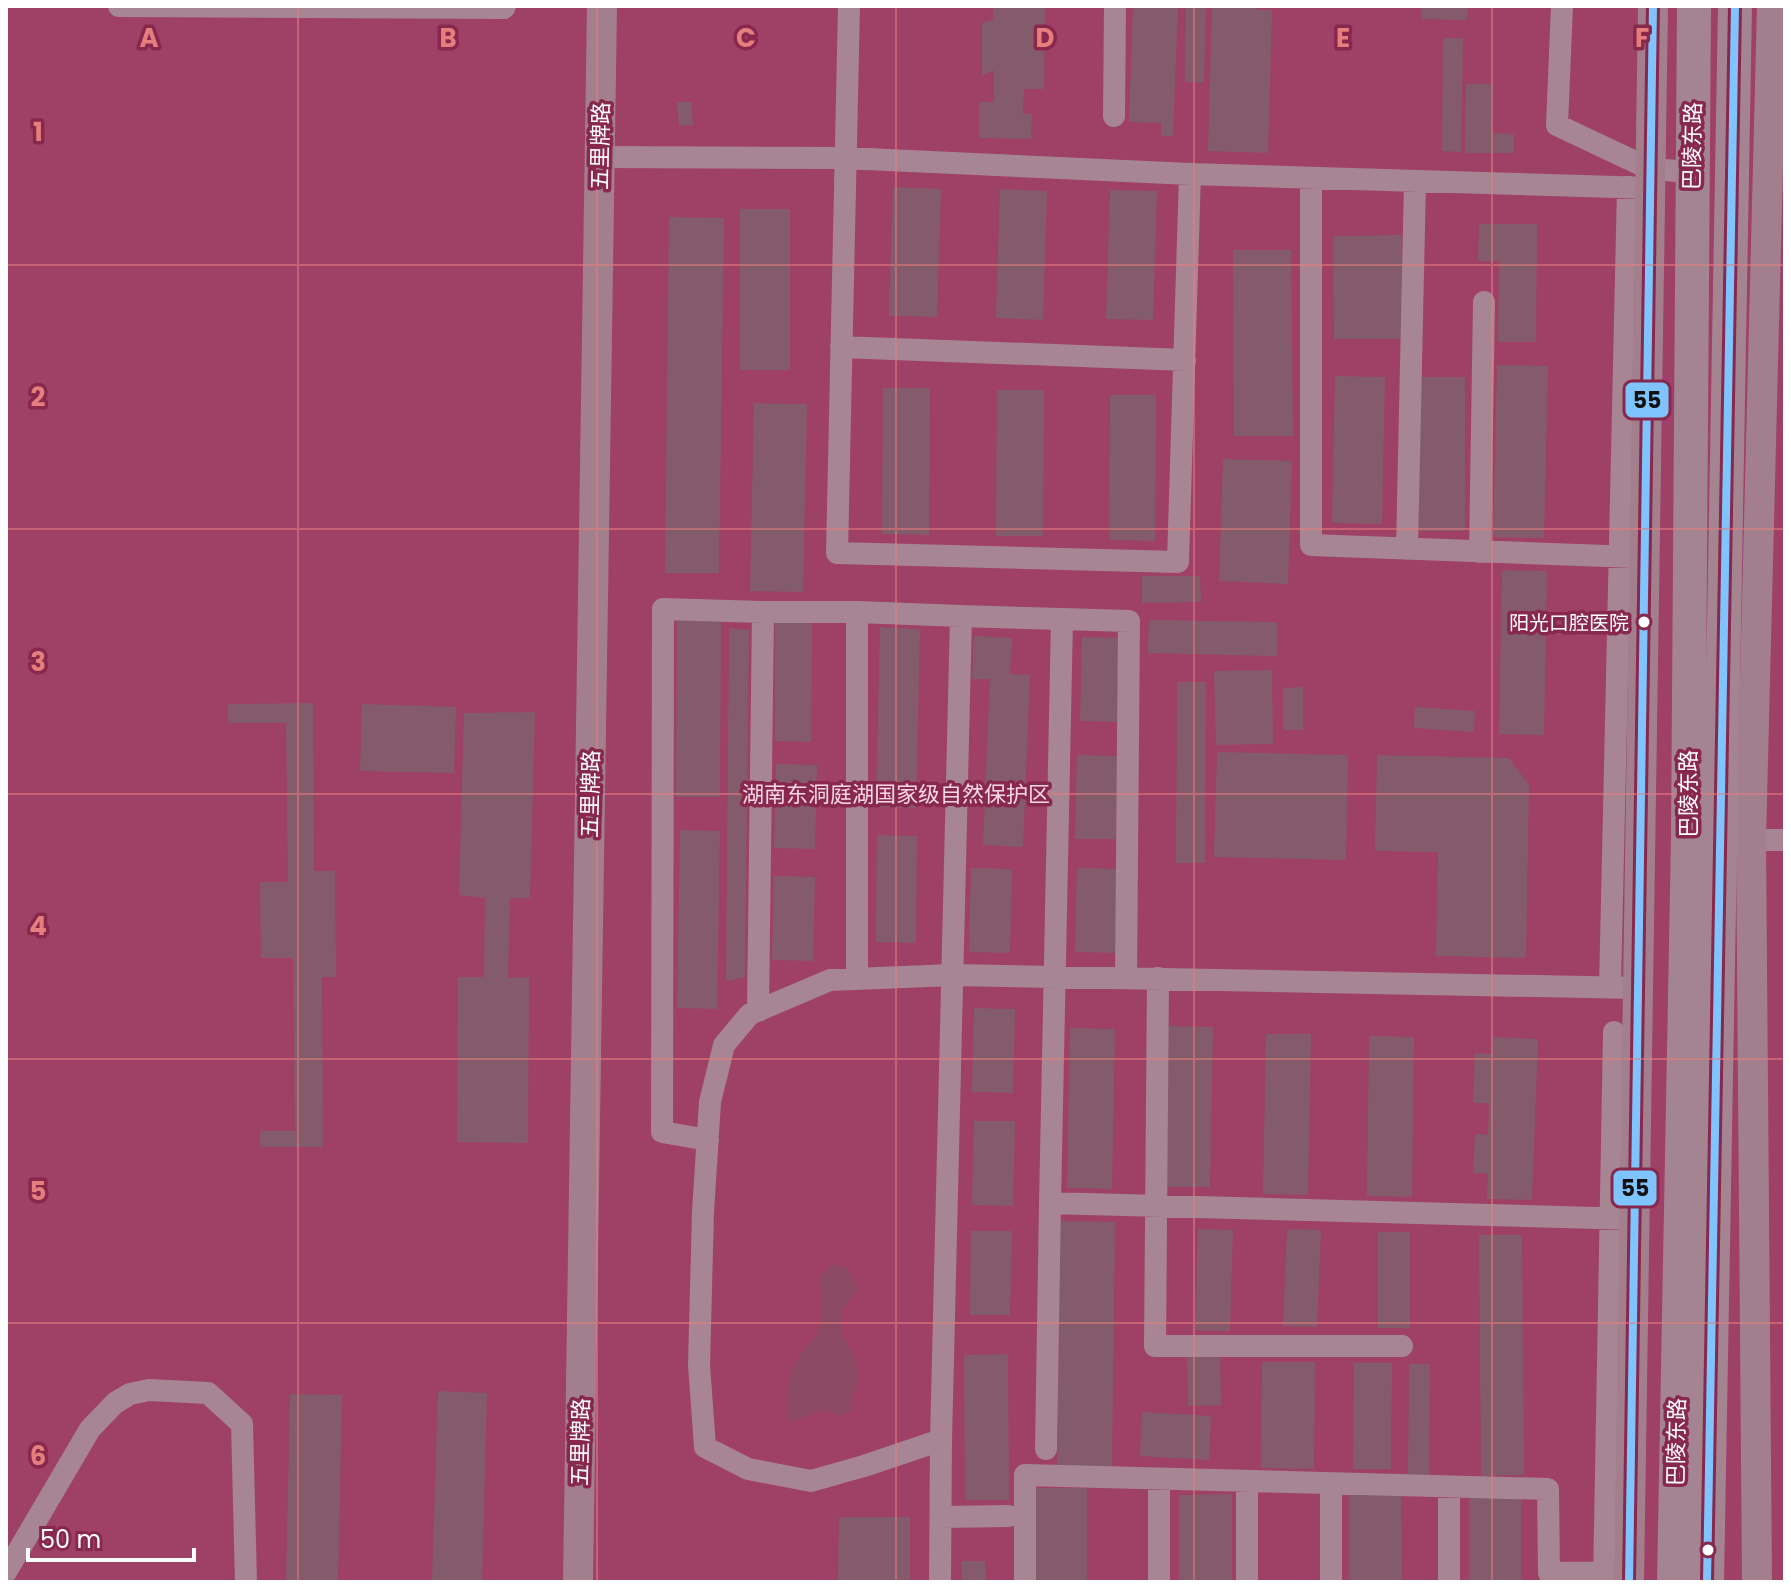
<svg xmlns="http://www.w3.org/2000/svg" width="1791" height="1588" viewBox="0 0 1791 1588" font-family="Poppins,'Noto Sans SC',sans-serif">
<rect width="100%" height="100%" fill="#723e52"/>
<path fill="#9f4066" d="M 6,6 L 1785,6 L 1785,1582 L 6,1582 Z"/>
<path fill="#8b4962" d="M 833,1264 L 847,1268 L 857,1288 C 853,1297 847,1303 843,1310 C 833,1332 857,1350 858,1372 C 858,1385 850,1396 851,1410 L 842,1416 L 825,1410 L 789,1422 C 784,1398 788,1375 801,1354 C 805,1347 814,1341 817,1334 C 824,1317 820,1294 820,1276 Z"/>
<path fill="#845b6b" d="M 993,6 L 1045,6 L 1044,89 L 1024,89 L 1023,114 L 1032,114 L 1031,139 L 979,138 L 979,102 L 994,102 L 994,70 L 982,76 L 982,23 L 993,20 Z
M 1133,6 L 1178,7 L 1173,136 L 1161,136 L 1161,123 L 1129,122 Z
M 1186,6 L 1206,6 L 1204,83 L 1185,82 Z
M 1212,6 L 1257,6 L 1257,10 L 1272,10 L 1268,153 L 1208,151 Z
M 1421,6 L 1468,6 L 1467,20 L 1421,19 Z
M 1443,38 L 1463,38 L 1461,152 L 1442,151 Z
M 1466,84 L 1493,84 L 1492,133 L 1514,134 L 1514,153 L 1465,153 Z
M 677,102 L 691,102 L 693,125 L 679,126 Z
M 893,187 L 941,189 L 937,317 L 889,316 Z
M 1000,189 L 1047,191 L 1043,320 L 996,318 Z
M 1110,190 L 1157,191 L 1153,320 L 1106,319 Z
M 740,209 L 790,209 L 790,370 L 740,370 Z
M 669,217 L 724,218 L 719,573 L 665,573 Z
M 1479,224 L 1537,224 L 1536,342 L 1498,342 L 1499,261 L 1478,261 Z
M 1402,235 L 1403,339 L 1334,339 L 1333,236 Z
M 1233,250 L 1291,250 L 1293,436 L 1234,436 Z
M 1497,365 L 1548,366 L 1544,538 L 1493,537 Z
M 1335,376 L 1385,377 L 1382,524 L 1332,523 Z
M 1419,377 L 1465,377 L 1465,531 L 1419,531 Z
M 883,388 L 930,388 L 929,535 L 882,534 Z
M 997,390 L 1044,390 L 1043,536 L 996,536 Z
M 1110,395 L 1156,395 L 1155,541 L 1109,540 Z
M 754,403 L 807,404 L 803,592 L 750,591 Z
M 1223,459 L 1292,461 L 1288,584 L 1219,581 Z
M 1502,570 L 1547,571 L 1544,735 L 1499,734 Z
M 1142,576 L 1200,576 L 1201,602 L 1142,603 Z
M 677,620 L 721,620 L 720,797 L 676,797 Z
M 1149,620 L 1277,622 L 1277,656 L 1148,653 Z
M 775,622 L 812,622 L 811,742 L 775,741 Z
M 880,627 L 920,629 L 916,808 L 876,807 Z
M 729,628 L 749,630 L 745,977 L 726,981 Z
M 974,636 L 1012,638 L 1010,674 L 1030,675 L 1023,847 L 983,845 L 990,679 L 972,679 Z
M 1082,637 L 1123,638 L 1121,722 L 1080,721 Z
M 1272,670 L 1273,744 L 1216,745 L 1214,671 Z
M 1177,682 L 1206,682 L 1205,863 L 1176,863 Z
M 1303,687 L 1303,730 L 1283,730 L 1283,688 Z
M 313,703 L 314,871 L 335,871 L 336,977 L 322,977 L 323,1147 L 260,1147 L 260,1131 L 295,1131 L 293,958 L 261,958 L 260,882 L 288,882 L 286,723 L 228,723 L 228,704 Z
M 362,704 L 456,707 L 454,773 L 360,771 Z
M 1415,707 L 1475,711 L 1474,732 L 1414,728 Z
M 535,712 L 530,898 L 510,898 L 508,978 L 529,977 L 528,1143 L 457,1142 L 458,977 L 484,977 L 485,898 L 459,895 L 464,713 Z
M 1217,752 L 1348,755 L 1346,860 L 1214,857 Z
M 1077,755 L 1118,756 L 1116,839 L 1075,839 Z
M 1377,755 L 1509,758 L 1529,785 L 1526,958 L 1436,956 L 1438,852 L 1375,851 Z
M 776,764 L 817,765 L 815,849 L 774,848 Z
M 680,830 L 720,831 L 717,1009 L 677,1008 Z
M 877,835 L 917,836 L 916,943 L 876,942 Z
M 971,868 L 1012,869 L 1010,953 L 969,952 Z
M 1077,868 L 1118,869 L 1116,953 L 1075,952 Z
M 774,876 L 815,877 L 813,961 L 772,960 Z
M 974,1008 L 1015,1009 L 1013,1093 L 972,1092 Z
M 1168,1026 L 1213,1027 L 1210,1187 L 1165,1187 Z
M 1070,1028 L 1115,1029 L 1112,1189 L 1067,1188 Z
M 1266,1034 L 1311,1034 L 1308,1195 L 1263,1194 Z
M 1369,1036 L 1414,1037 L 1412,1197 L 1367,1196 Z
M 1492,1037 L 1538,1039 L 1532,1200 L 1487,1199 L 1488,1174 L 1473,1173 L 1475,1134 L 1488,1135 L 1489,1103 L 1473,1103 L 1475,1053 L 1491,1054 Z
M 974,1121 L 1015,1121 L 1013,1206 L 972,1205 Z
M 1060,1221 L 1115,1222 L 1112,1467 L 1057,1467 Z
M 1198,1229 L 1233,1230 L 1230,1331 L 1195,1330 Z
M 1287,1229 L 1321,1230 L 1317,1327 L 1283,1326 Z
M 971,1231 L 1012,1231 L 1010,1315 L 970,1315 Z
M 1378,1232 L 1410,1232 L 1410,1328 L 1378,1328 Z
M 1479,1235 L 1522,1235 L 1524,1475 L 1481,1476 Z
M 1008,1354 L 1009,1500 L 965,1500 L 964,1355 Z
M 1220,1354 L 1221,1405 L 1188,1406 L 1187,1355 Z
M 1262,1362 L 1315,1362 L 1314,1469 L 1261,1468 Z
M 1354,1363 L 1392,1363 L 1391,1469 L 1353,1469 Z
M 1409,1364 L 1430,1364 L 1429,1476 L 1408,1476 Z
M 438,1391 L 487,1393 L 482,1582 L 432,1582 Z
M 290,1394 L 342,1395 L 338,1582 L 286,1582 Z
M 1142,1412 L 1211,1416 L 1209,1460 L 1140,1456 Z
M 1034,1488 L 1087,1488 L 1087,1582 L 1035,1582 Z
M 1401,1492 L 1402,1582 L 1349,1582 L 1349,1493 Z
M 1232,1494 L 1232,1582 L 1179,1582 L 1179,1495 Z
M 1469,1494 L 1521,1494 L 1521,1582 L 1469,1582 Z
M 839,1517 L 910,1517 L 910,1582 L 838,1582 Z
M 962,1561 L 985,1561 L 986,1582 L 962,1582 Z"/>
<g fill="none" stroke-linecap="round" stroke-linejoin="round">
<path stroke="#a78592" stroke-width="22" d="M 119,6 L 504,8 L 505,6
M 849,6 L 837,553 L 1178,562 L 1190,174
M 1562,6 L 1557,125 L 1650,169 L 1692,172
M 1114,116 L 1115,6
M 600,157 L 845,158 L 1190,174 L 1650,188
M 1311,178 L 1311,545 L 1634,557
M 841,347 L 1185,360
M 1407,549 L 1415,181
M 1480,552 L 1484,302
M 1062,619 L 1129,621 L 1126,977
M 1751,840 L 1785,840
M 1158,978 L 1155,1346 L 1402,1346
M 857,979 L 857,612 L 961,616
M 1610,988 L 1628,187
M 758,1011 L 763,612 L 857,612
M 708,1140 L 662,1132 L 663,609 L 763,612
M 1050,1203 L 1062,619 L 961,616 L 941,1440 L 864,1466 L 811,1481 L 748,1469 L 705,1447 L 699,1365 L 703,1212 L 710,1102 L 724,1045 L 750,1014 L 830,980 L 952,975 L 1637,988
M 1046,1449 L 1050,1203 L 1634,1219
M 1247,1481 L 1247,1582
M 1331,1484 L 1331,1582
M 1449,1487 L 1449,1582
M 941,1517 L 1009,1516
M 6,1572 L 90,1429 L 115,1403 L 130,1394 L 149,1390 L 208,1393 L 242,1424 L 246,1582
M 940,1582 L 941,1440
M 1025,1582 L 1025,1475 L 1548,1489 L 1549,1573 L 1630,1572
M 1159,1582 L 1159,1479
M 1604,1582 L 1614,1032"/>
<path stroke="#a37f8e" stroke-width="30" d="M 578,1582 L 602,6
M 1629,1582 L 1653,6
M 1757,1582 L 1751,840 L 1772,6"/>
<path stroke="#a58491" stroke-width="34" d="M 1674,1582 L 1688,838 L 1694,6
M 1707,1582 L 1735,6"/>
<g stroke="#88284d" stroke-width="14">
<path id="bus-1" d="M 1629,1582 L 1653,6
M 1707,1582 L 1735,6"/>
</g>
<use href="#bus-1" stroke="#80c4ff" stroke-width="8"/>
</g>
<path fill="none" stroke="#e67e7e" stroke-width="2" stroke-opacity="0.55" d="M 298,6 L 298,1582M 597,6 L 597,1582M 896,6 L 896,1582M 1194,6 L 1194,1582M 1492,6 L 1492,1582M 6,265 L 1785,265M 6,529 L 1785,529M 6,794 L 1785,794M 6,1059 L 1785,1059M 6,1323 L 1785,1323"/>
<g fill="#fff" stroke="#88284d" stroke-width="3">
<circle cx="1644" cy="622" r="7"/>
<circle cx="1708" cy="1550" r="7"/>
</g>
<g text-anchor="middle" stroke-width="7" stroke-linejoin="round" paint-order="stroke">
<g font-size="20" fill="#fff" stroke="#88284d" text-anchor="end">
<text x="1629" y="630">阳光口腔医院</text>
</g>
<g font-size="22" fill="#fff" stroke="#88284d">
<text transform="translate(600 146) rotate(-89)" y="8">五里牌路</text>
<text transform="translate(1692 146) rotate(-89)" y="8">巴陵东路</text>
<text transform="translate(590 794) rotate(-89)" y="8">五里牌路</text>
<text transform="translate(1688 794) rotate(-90)" y="8">巴陵东路</text>
<text transform="translate(580 1442) rotate(-89)" y="8">五里牌路</text>
<text transform="translate(1676 1442) rotate(-89)" y="8">巴陵东路</text>
</g>
<g font-size="22" fill="#f7d8e4" stroke="#88284d">
<text x="896" y="802">湖南东洞庭湖国家级自然保护区</text>
</g>
</g>
<g font-size="26" text-anchor="middle" font-weight="bold" fill="#e67e7e" stroke="#88284d" stroke-width="7" stroke-linejoin="round" paint-order="stroke">
<text x="149" y="47">A</text>
<text x="448" y="47">B</text>
<text x="746" y="47">C</text>
<text x="1045" y="47">D</text>
<text x="1343" y="47">E</text>
<text x="1642" y="47">F</text>
<text x="38" y="141">1</text>
<text x="38" y="406">2</text>
<text x="38" y="671">3</text>
<text x="38" y="935">4</text>
<text x="38" y="1200">5</text>
<text x="38" y="1465">6</text>
</g>
<g stroke="#88284d" stroke-width="3">
<rect x="1624" y="381" width="46" height="38" rx="8" fill="#80c4ff"/>
<rect x="1612" y="1169" width="46" height="38" rx="8" fill="#80c4ff"/>
</g>
<g font-size="22" text-anchor="middle" font-weight="bold" fill="#111">
<text x="1647" y="408">55</text>
<text x="1635" y="1196">55</text>
</g>
<rect width="1791" height="1588" fill="none" stroke="#ffffff" stroke-width="16"/>
<path d="M28 1548v12h166v-12" fill="none" stroke="#ffffff" stroke-width="4"/>
<text x="40" y="1548" font-size="24" fill="#ffffff" stroke="#88284d" stroke-width="6" paint-order="stroke">50 m</text>
</svg>
